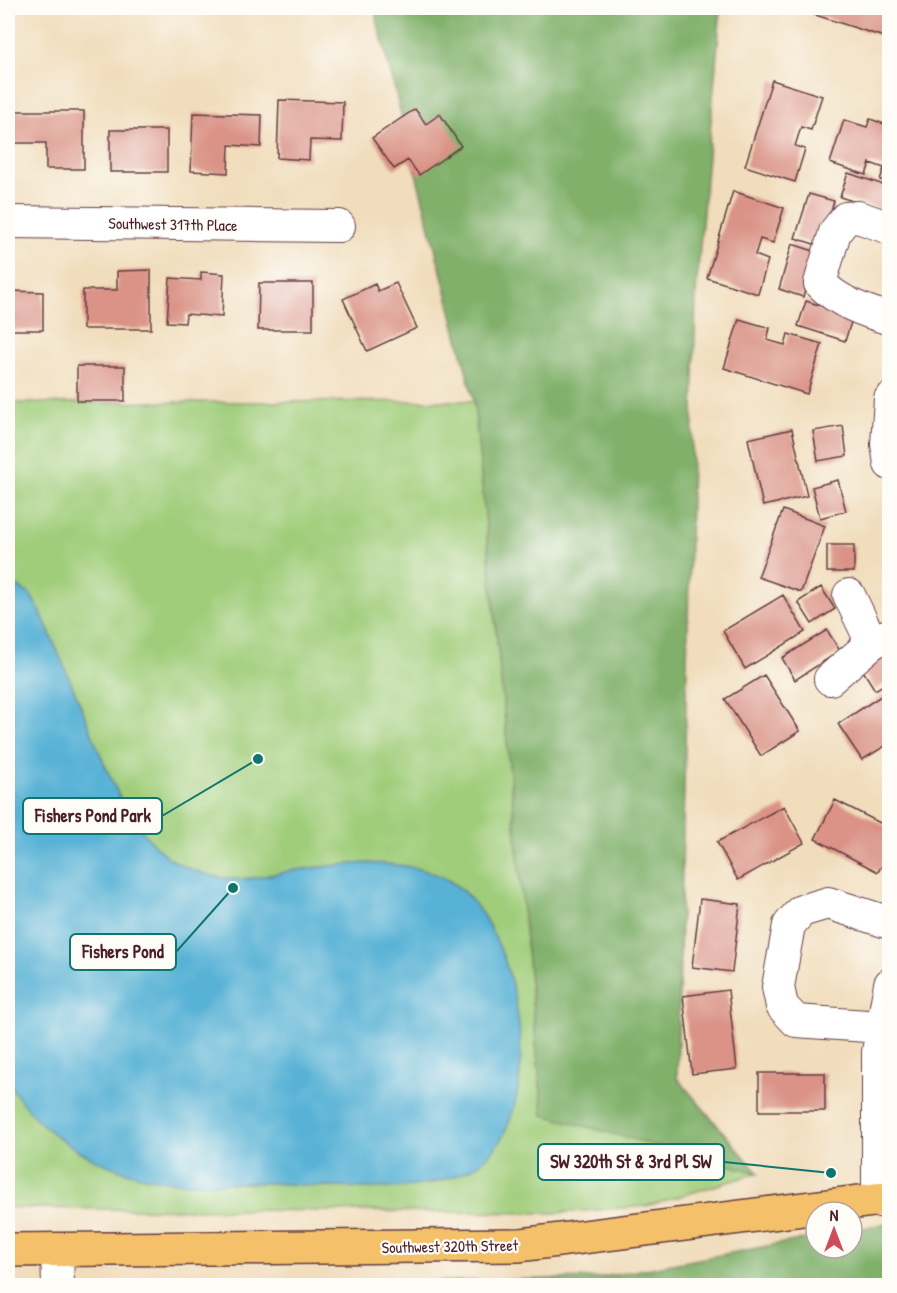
<svg xmlns="http://www.w3.org/2000/svg" width="897" height="1293" viewBox="0 0 897 1293" font-family="'Patrick Hand',sans-serif">
<rect width="100%" height="100%" fill="#fdfcf7"/>
<filter id="ink" filterUnits="userSpaceOnUse"><feTurbulence type="fractalNoise" baseFrequency=".0167" numOctaves="2"/><feDisplacementMap in="SourceGraphic" scale="12" xChannelSelector="R" yChannelSelector="G"/><feConvolveMatrix kernelMatrix="1 2 1 2 8 2 1 2 1" color-interpolation-filters="sRGB"/></filter>
<filter id="wash" filterUnits="userSpaceOnUse"><feTurbulence type="fractalNoise" baseFrequency=".008" numOctaves="4" result="noise"/><feDisplacementMap in="SourceGraphic" scale="24" xChannelSelector="R" yChannelSelector="G"/><feGaussianBlur stdDeviation="1.35" result="paint"/><feColorMatrix in="noise" values="0 0 0 0 0 0 0 0 0 0 0 0 0 0 0 0 0 1.4 0 .05"/><feComposite in="paint" operator="in"/></filter>
<g filter="url(#wash)">
<rect width="100%" height="100%" fill="#f1ddbc"/>
<path fill="#a0cd7a" stroke="#757652" stroke-width="1.5" d="M 474,401 L 543,1114 L 758,1173 L 647,1206 L 556,1213 L 8,1208 L 8,403 Z"/>
<path fill="#80b06a" stroke="#65684a" stroke-width="1.5" d="M 374,8 L 721,8 L 696,292 L 677,1078 L 758,1173 L 543,1115 L 474,401 Z
M 889,1223 L 889,1285 L 247,1285 L 598,1278 L 816,1237 L 816,1248 L 852,1248 L 852,1230 Z"/>
<path fill="#58b2d6" stroke="#516880" stroke-width="1.5" d="M 8,581 L 30,594 L 40,611 C 55,645 70,679 84,714 C 106,767 122,820 168,857 C 185,870 219,880 241,879 C 260,879 278,872 297,870 C 344,864 397,856 442,877 C 521,913 555,1118 474,1167 C 418,1200 330,1185 267,1183 C 237,1182 206,1185 176,1182 C 111,1176 40,1140 8,1081 Z"/>
<g id="blocks">
<path fill="#da9386" d="M 804,8 L 890,8 L 890,30 L 887,38 L 803,11 Z
M 772,80 L 822,96 L 811,130 L 801,127 L 795,146 L 805,149 L 795,182 L 745,166 Z
M 279,100 L 343,102 L 342,141 L 310,140 L 309,160 L 277,158 Z
M 415,109 L 426,124 L 440,114 L 461,146 L 419,175 L 408,160 L 394,169 L 372,138 Z
M 12,111 L 84,111 L 84,169 L 46,169 L 46,143 L 12,143 Z
M 193,113 L 262,115 L 261,147 L 229,145 L 228,173 L 191,171 Z
M 870,119 L 890,126 L 890,183 L 880,180 L 884,168 L 870,163 L 866,175 L 830,163 L 844,120 L 867,127 Z
M 110,130 L 167,130 L 167,172 L 110,172 Z
M 848,173 L 890,187 L 884,211 L 840,197 Z
M 733,191 L 784,208 L 773,243 L 760,239 L 755,255 L 768,260 L 758,294 L 707,278 Z
M 809,194 L 834,201 L 820,246 L 795,238 Z
M 792,244 L 817,252 L 803,297 L 779,289 Z
M 151,270 L 151,329 L 83,329 L 83,290 L 117,290 L 117,271 Z
M 201,272 L 224,274 L 222,317 L 186,314 L 185,323 L 167,322 L 170,278 L 201,280 Z
M 259,283 L 313,283 L 313,330 L 258,330 Z
M 396,283 L 417,328 L 367,351 L 343,299 L 375,284 L 378,291 Z
M 8,291 L 43,292 L 43,330 L 8,330 Z
M 806,301 L 853,316 L 845,341 L 798,326 Z
M 739,319 L 770,328 L 767,340 L 785,345 L 788,334 L 822,344 L 807,394 L 724,368 Z
M 77,366 L 125,366 L 125,401 L 77,401 Z
M 843,426 L 847,456 L 818,461 L 813,431 Z
M 792,429 L 807,496 L 763,506 L 748,439 Z
M 838,480 L 846,511 L 820,518 L 812,487 Z
M 783,510 L 825,526 L 801,592 L 758,577 Z
M 827,545 L 854,545 L 854,572 L 827,572 Z
M 821,587 L 835,609 L 812,624 L 798,602 Z
M 783,595 L 805,632 L 745,669 L 723,631 Z
M 827,630 L 840,651 L 795,680 L 782,658 Z
M 890,648 L 890,681 L 875,690 L 860,666 Z
M 764,675 L 800,731 L 761,756 L 725,699 Z
M 890,690 L 890,743 L 862,760 L 838,724 Z
M 835,800 L 890,828 L 890,851 L 878,872 L 815,839 Z
M 784,806 L 804,843 L 738,880 L 717,842 Z
M 700,899 L 740,904 L 732,972 L 692,967 Z
M 728,990 L 737,1069 L 692,1074 L 683,996 Z
M 759,1073 L 825,1073 L 825,1111 L 759,1111 Z"/>
</g>
</g>
<g filter="url(#ink)">
<use href="#blocks" fill-opacity="0" stroke="#633c41" stroke-width="1.5"/>
<g fill="none" stroke-linecap="round" stroke-linejoin="round">
<g stroke="#633c41" stroke-width="34">
<path id="minor" d="M 8,222 L 339,226
M 890,228 L 858,217 L 846,218 L 835,232 L 820,283 C 838,302 864,311 890,319
M 890,399 L 887,444 L 890,464
M 849,595 L 872,643
M 830,679 L 872,643 L 890,634
M 881,1027 L 796,1021 L 782,1006 L 778,987 L 789,925 L 801,911 L 828,903 L 890,923
M 878,1201 L 878,1052 L 890,984
M 57,1251 L 58,1286"/>
</g>
<g stroke="#633c41" stroke-width="36">
<path id="major" d="M 8,1250 L 520,1245 L 890,1198"/>
</g>
<use href="#minor" stroke="#fff" stroke-width="32"/>
<use href="#major" stroke="#f4c16a" stroke-width="33"/>
</g>
</g>
<g text-anchor="middle" stroke-width="4.5" stroke-linejoin="round" paint-order="stroke">
<g font-size="16" fill="#4a1f2b" stroke="#fdfcf7">
<text transform="translate(173 224) rotate(1)" y="6">Southwest 317th Place</text>
<text transform="translate(450 1246) rotate(-1)" y="6">Southwest 320th Street</text>
</g>
</g>
<path fill="none" stroke="#0f766e" stroke-width="2" d="M258 759L162 816M233 888L176 952M831 1173L724 1162"/>
<g fill="#0f766e" stroke="#fdfcf7" stroke-width="2">
<circle cx="258" cy="759" r="6"/>
<circle cx="233" cy="888" r="6"/>
<circle cx="831" cy="1173" r="6"/>
</g>
<g fill="#fdfcf7" stroke="#0f766e" stroke-width="2">
<rect x="23" y="798" width="139" height="36" rx="6"/>
<rect x="70" y="934" width="106" height="36" rx="6"/>
<rect x="538" y="1144" width="186" height="36" rx="6"/>
</g>
<g font-size="18" text-anchor="middle" font-weight="bold" fill="#4a1f2b">
<text x="93" y="822">Fishers Pond Park</text>
<text x="123" y="958">Fishers Pond</text>
<text x="631" y="1168">SW 320th St &amp; 3rd Pl SW</text>
</g>
<rect width="897" height="1293" fill="none" stroke="#fdfcf7" stroke-width="30"/>
<g transform="translate(834 1230)"><circle r="28" fill="#fdfcf7" stroke="#b5a4a5" stroke-width="1.5"/>
<path d="M0-4.5L10 22L0 15L-10 22Z" fill="#d1495b"/>
<text y="-9" font-size="16" font-weight="bold" text-anchor="middle" fill="#4a1f2b">N</text>
</g>
</svg>
